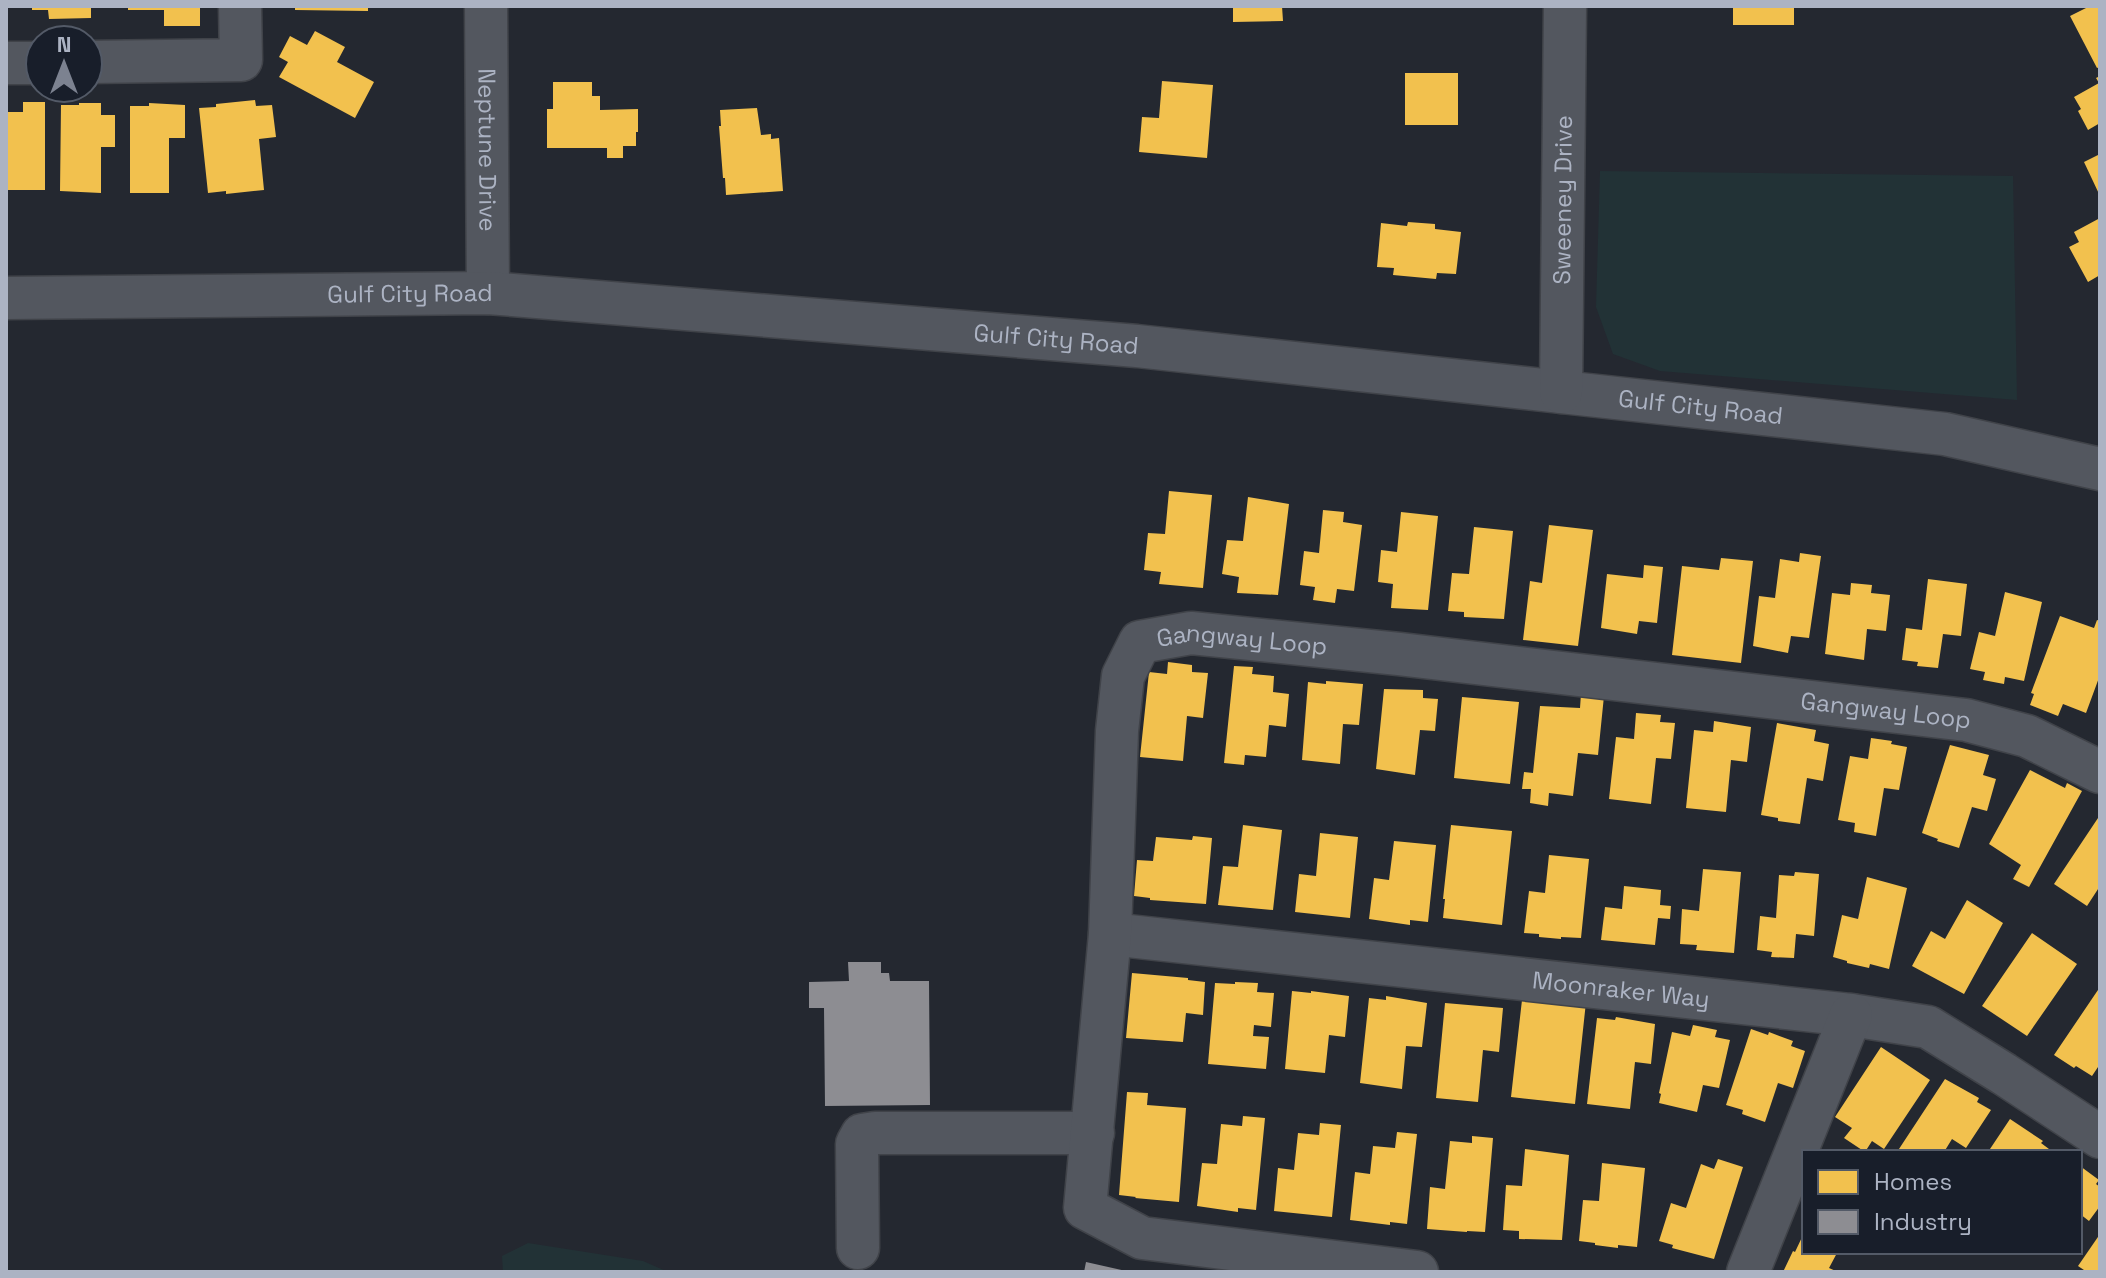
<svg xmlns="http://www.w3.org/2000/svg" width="2106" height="1278" viewBox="0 0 2106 1278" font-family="'Space Grotesk',sans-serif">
<rect width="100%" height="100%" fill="#242830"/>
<path fill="#223236" d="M 1600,171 L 2013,176 L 2017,400 L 1660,371 L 1613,354 L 1596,307 Z
M 528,1243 L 643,1261 L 668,1272 L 503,1272 L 502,1256 Z"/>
<path fill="#f2c14e" d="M 32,6 L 91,6 L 91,18 L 49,19 L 48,10 L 32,10 Z
M 128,6 L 200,6 L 200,26 L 164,26 L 164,10 L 128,10 Z
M 295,6 L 368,6 L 368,11 L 295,10 Z
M 1233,6 L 1282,6 L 1283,21 L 1233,22 Z
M 1733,6 L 1794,6 L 1794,25 L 1733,25 Z
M 2090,6 L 2100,6 L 2100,67 L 2097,68 L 2070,16 Z
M 315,31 L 345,47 L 337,62 L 374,82 L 355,118 L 279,77 L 288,62 L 279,57 L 290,36 L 307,45 Z
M 1405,73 L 1458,73 L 1458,125 L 1405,125 Z
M 2100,76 L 2100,123 L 2088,130 L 2078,111 L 2081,109 L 2074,97 L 2099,83 L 2096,78 Z
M 1162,81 L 1213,85 L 1207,158 L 1139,152 L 1142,117 L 1159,118 Z
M 553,82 L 592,82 L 592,96 L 600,96 L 600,110 L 638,109 L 638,132 L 636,132 L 636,146 L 623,146 L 623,158 L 607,158 L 607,148 L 547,148 L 547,109 L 553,109 Z
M 255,100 L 256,106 L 272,105 L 276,137 L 259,139 L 264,190 L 226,194 L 226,191 L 208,193 L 199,108 L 216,107 L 216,104 Z
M 23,102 L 45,102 L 45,190 L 6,190 L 6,112 L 23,112 Z
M 79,103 L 101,103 L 101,115 L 115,115 L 115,147 L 101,147 L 101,193 L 60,191 L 61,105 L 79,105 Z
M 149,103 L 185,105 L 185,138 L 169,138 L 169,193 L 130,193 L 130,106 L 149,106 Z
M 757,108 L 761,135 L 771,134 L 771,139 L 779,138 L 783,191 L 726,195 L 725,178 L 723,178 L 719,126 L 721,126 L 720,110 Z
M 2100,154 L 2100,196 L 2084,162 Z
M 2100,218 L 2100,275 L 2088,282 L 2069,247 L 2079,242 L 2074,232 Z
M 1408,222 L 1435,224 L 1435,229 L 1461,232 L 1456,274 L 1437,273 L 1436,279 L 1393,275 L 1394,268 L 1377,267 L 1381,223 L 1407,226 Z
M 1169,491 L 1212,495 L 1203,588 L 1159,584 L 1161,572 L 1144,570 L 1148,533 L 1165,534 Z
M 1248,497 L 1289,504 L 1278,595 L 1237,593 L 1239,577 L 1222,574 L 1227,540 L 1243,541 Z
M 1323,510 L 1344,512 L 1343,522 L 1362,525 L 1354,591 L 1337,589 L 1335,603 L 1313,600 L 1315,587 L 1300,585 L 1304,551 L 1319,553 Z
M 1401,512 L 1438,516 L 1428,610 L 1391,608 L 1393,584 L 1378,582 L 1381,550 L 1397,552 Z
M 1549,525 L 1593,530 L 1578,646 L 1523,640 L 1530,581 L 1542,583 Z
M 1474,527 L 1513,531 L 1504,619 L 1464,617 L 1464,612 L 1448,611 L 1452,573 L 1469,574 Z
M 1800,553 L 1821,556 L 1809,638 L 1791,636 L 1788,653 L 1753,646 L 1759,596 L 1775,598 L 1780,559 L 1799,562 Z
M 1721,558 L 1753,561 L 1741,663 L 1672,655 L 1682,566 L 1719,570 Z
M 1644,565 L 1663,567 L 1657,623 L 1639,621 L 1637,634 L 1601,628 L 1607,574 L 1643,578 Z
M 1928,579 L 1967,584 L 1961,636 L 1943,634 L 1938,668 L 1917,666 L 1918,662 L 1902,660 L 1906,628 L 1922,630 Z
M 1851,583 L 1872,585 L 1871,593 L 1890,595 L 1886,631 L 1867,629 L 1864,660 L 1825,654 L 1832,593 L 1850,595 Z
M 2005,592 L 2042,602 L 2024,681 L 2005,677 L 2004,684 L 1983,680 L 1985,672 L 1970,669 L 1979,632 L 1995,636 Z
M 2060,616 L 2094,628 L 2097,620 L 2100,621 L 2100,675 L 2086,713 L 2063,704 L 2058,716 L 2030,705 L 2034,694 L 2031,693 Z
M 1168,662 L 1192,665 L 1192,672 L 1208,673 L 1203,718 L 1187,716 L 1183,761 L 1140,757 L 1149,672 L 1167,674 Z
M 1234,666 L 1253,667 L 1252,674 L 1274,676 L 1273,692 L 1289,694 L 1286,727 L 1269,725 L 1266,757 L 1245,755 L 1244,765 L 1224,763 Z
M 1326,681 L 1363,684 L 1359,725 L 1343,724 L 1340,764 L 1302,760 L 1308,682 L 1326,684 Z
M 1384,689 L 1423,690 L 1423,698 L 1438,699 L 1435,731 L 1420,730 L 1415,775 L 1376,769 Z
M 1581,694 L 1604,696 L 1598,755 L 1578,753 L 1573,796 L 1549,793 L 1548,806 L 1530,803 L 1531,789 L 1522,789 L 1524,772 L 1533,773 L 1540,706 L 1580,708 Z
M 1462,697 L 1519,702 L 1510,784 L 1454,778 Z
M 1636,713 L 1661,715 L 1660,722 L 1675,723 L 1671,759 L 1656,758 L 1651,804 L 1609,799 L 1616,737 L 1634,739 Z
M 1714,721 L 1751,727 L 1747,762 L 1731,760 L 1726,812 L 1686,808 L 1694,730 L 1713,732 Z
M 1777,723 L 1816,730 L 1814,741 L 1829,744 L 1823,781 L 1807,778 L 1800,824 L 1778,821 L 1778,818 L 1761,815 Z
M 1871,738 L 1892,741 L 1891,744 L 1907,747 L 1899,790 L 1884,788 L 1876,836 L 1854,832 L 1855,823 L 1838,820 L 1850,756 L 1868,759 Z
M 1950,745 L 1989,755 L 1983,775 L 1996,779 L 1987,811 L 1972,807 L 1959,848 L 1937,841 L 1938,839 L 1922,833 Z
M 2030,770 L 2065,788 L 2067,783 L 2082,791 L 2029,887 L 2013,879 L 2021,865 L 1989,844 Z
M 2100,815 L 2100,886 L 2087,906 L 2054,884 Z
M 1243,825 L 1282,830 L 1273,910 L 1218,905 L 1223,866 L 1238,867 Z
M 1451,825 L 1512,831 L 1502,925 L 1443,918 L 1445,899 L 1443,899 Z
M 1320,833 L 1358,837 L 1350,918 L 1295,912 L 1299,874 L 1316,876 Z
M 1193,836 L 1212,838 L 1206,904 L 1150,900 L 1150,898 L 1134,896 L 1137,860 L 1153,861 L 1156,837 L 1192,840 Z
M 1394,841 L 1436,845 L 1428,922 L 1410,920 L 1410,925 L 1369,919 L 1374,878 L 1389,880 Z
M 1549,855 L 1589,859 L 1581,938 L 1561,937 L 1561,939 L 1539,937 L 1539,934 L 1524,933 L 1529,891 L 1545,893 Z
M 1703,869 L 1741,872 L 1734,953 L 1696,950 L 1697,945 L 1680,944 L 1682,909 L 1699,911 Z
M 1795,872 L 1819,874 L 1814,936 L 1796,934 L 1794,958 L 1771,957 L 1772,952 L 1757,950 L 1760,916 L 1776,918 L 1779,875 L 1794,876 Z
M 1867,877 L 1907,888 L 1889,969 L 1870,964 L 1869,968 L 1847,963 L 1847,961 L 1833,957 L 1842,915 L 1858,919 Z
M 1624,886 L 1661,890 L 1660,905 L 1671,906 L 1670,919 L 1658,918 L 1655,945 L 1601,940 L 1605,907 L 1622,909 Z
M 1967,900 L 2003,923 L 1964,994 L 1912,966 L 1931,931 L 1945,939 Z
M 2032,933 L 2077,964 L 2027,1036 L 1982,1006 Z
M 1132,973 L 1188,978 L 1188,980 L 1205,982 L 1203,1015 L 1186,1013 L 1183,1042 L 1126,1038 Z
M 1235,982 L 1258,983 L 1257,992 L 1274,993 L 1271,1027 L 1254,1025 L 1253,1036 L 1269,1037 L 1266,1069 L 1208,1064 L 1215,983 L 1235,984 Z
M 2100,987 L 2100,1064 L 2092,1076 L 2076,1066 L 2074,1068 L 2054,1055 Z
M 1292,991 L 1311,993 L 1311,991 L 1349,996 L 1345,1037 L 1329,1035 L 1325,1073 L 1285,1069 Z
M 1386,996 L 1427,1003 L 1422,1047 L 1406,1046 L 1402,1089 L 1360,1083 L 1369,998 L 1386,1000 Z
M 1522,1000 L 1586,1002 L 1575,1104 L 1511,1097 Z
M 1445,1003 L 1503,1008 L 1499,1052 L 1483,1050 L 1478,1102 L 1436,1098 Z
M 1616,1017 L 1655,1024 L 1651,1064 L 1635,1062 L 1630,1109 L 1587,1104 L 1597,1018 L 1615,1020 Z
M 1693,1025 L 1717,1030 L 1715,1037 L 1730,1040 L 1719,1088 L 1703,1085 L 1697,1112 L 1659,1103 L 1661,1094 L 1659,1093 L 1672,1032 L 1690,1036 Z
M 1751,1029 L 1768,1035 L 1769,1032 L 1793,1041 L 1791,1046 L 1805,1051 L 1793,1088 L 1778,1083 L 1765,1122 L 1742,1114 L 1743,1110 L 1726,1105 Z
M 1881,1047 L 1930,1080 L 1884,1149 L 1872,1141 L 1865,1152 L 1844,1138 L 1852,1128 L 1835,1117 Z
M 1945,1079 L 1979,1098 L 1977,1102 L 1991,1110 L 1966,1148 L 1952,1139 L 1944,1152 L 1897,1152 Z
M 1127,1092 L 1148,1093 L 1147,1105 L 1186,1108 L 1179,1202 L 1135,1198 L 1136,1197 L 1119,1195 Z
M 1243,1116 L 1265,1118 L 1256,1210 L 1238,1208 L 1238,1212 L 1197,1206 L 1202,1163 L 1217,1164 L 1221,1124 L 1242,1126 Z
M 2010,1119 L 2043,1141 L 2041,1143 L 2053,1152 L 1988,1152 Z
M 1320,1123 L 1341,1125 L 1332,1217 L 1274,1211 L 1278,1168 L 1294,1170 L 1298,1133 L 1319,1135 Z
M 1397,1132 L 1417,1134 L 1407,1224 L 1390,1222 L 1390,1225 L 1350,1220 L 1355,1172 L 1370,1174 L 1373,1146 L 1395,1148 Z
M 1472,1136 L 1493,1138 L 1485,1232 L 1467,1231 L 1467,1232 L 1427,1229 L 1430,1187 L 1445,1189 L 1450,1141 L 1472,1143 Z
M 1525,1149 L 1569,1155 L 1562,1240 L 1519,1239 L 1519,1231 L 1503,1230 L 1506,1185 L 1522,1186 Z
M 1718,1159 L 1743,1167 L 1714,1259 L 1672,1248 L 1673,1245 L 1659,1241 L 1671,1203 L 1686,1208 L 1701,1164 L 1714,1169 Z
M 1602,1163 L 1645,1168 L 1637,1247 L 1618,1245 L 1618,1248 L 1595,1245 L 1595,1243 L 1579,1241 L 1583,1200 L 1599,1201 Z
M 2080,1166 L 2099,1180 L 2096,1184 L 2100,1187 L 2100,1206 L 2089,1221 L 2080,1214 Z
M 1804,1233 L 1804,1252 L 1837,1253 L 1829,1268 L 1838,1272 L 1783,1272 L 1793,1251 L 1795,1252 Z
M 2100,1234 L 2100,1272 L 2087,1272 L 2078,1266 Z"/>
<path fill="#8d8d92" d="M 848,962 L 881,962 L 881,973 L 889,973 L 890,981 L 929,981 L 930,1105 L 825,1106 L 824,1008 L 809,1008 L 809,982 L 849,981 Z
M 1086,1262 L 1126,1271 L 1126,1272 L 1084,1272 Z"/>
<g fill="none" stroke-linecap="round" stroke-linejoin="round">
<g stroke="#404349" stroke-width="45">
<g id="minor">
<path id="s1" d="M 486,6 L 488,293"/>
<path d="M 88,62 L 241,60 L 240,6"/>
<path d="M 6,63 L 40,63"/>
<path id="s2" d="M 6,298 L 488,293 L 1137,346 L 1561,392 L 1945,434 L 2100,469"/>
<path id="s3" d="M 1561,392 L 1565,6"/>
<path id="s4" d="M 1110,934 L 1851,1015 L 1928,1027 L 2004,1074 L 2100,1137"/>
<path d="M 858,1248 L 857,1144 L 862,1135 L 875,1133 L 1093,1133"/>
<path id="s5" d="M 1417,1272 L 1142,1238 L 1085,1208 L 1110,934 L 1117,731 L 1123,676 L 1140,642 L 1191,633 L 1399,654 L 1966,720 L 2027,736 L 2100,772"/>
<path d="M 1748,1272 L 1851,1015"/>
</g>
</g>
<use href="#minor" stroke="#53575f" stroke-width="42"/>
</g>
<g text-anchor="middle" stroke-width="8" stroke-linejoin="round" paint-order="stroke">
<g font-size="24" fill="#acb3c3" stroke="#181e2a">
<text dy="8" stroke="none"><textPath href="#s1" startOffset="144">Neptune Drive</textPath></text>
<text dy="8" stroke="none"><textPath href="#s3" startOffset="192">Sweeney Drive</textPath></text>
<text dy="8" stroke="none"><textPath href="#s2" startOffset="404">Gulf City Road</textPath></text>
<text dy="8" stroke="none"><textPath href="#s2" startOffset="1052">Gulf City Road</textPath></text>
<text dy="8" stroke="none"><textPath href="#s2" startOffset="1700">Gulf City Road</textPath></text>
<text dy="8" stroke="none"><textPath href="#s5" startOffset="1016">Gangway Loop</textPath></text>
<text dy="8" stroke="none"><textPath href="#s5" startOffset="1664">Gangway Loop</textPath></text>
<text dy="8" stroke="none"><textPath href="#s4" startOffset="514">Moonraker Way</textPath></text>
</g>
</g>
<rect width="2106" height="1278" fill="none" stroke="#acb3c3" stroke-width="16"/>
<rect x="1802" y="1150" width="280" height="104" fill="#181e2a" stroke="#535a67" stroke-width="2"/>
<rect x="1818" y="1170" width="40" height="24" fill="#f2c14e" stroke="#535a67" stroke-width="2"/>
<text x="1874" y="1190" font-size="24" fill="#acb3c3">Homes</text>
<rect x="1818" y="1210" width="40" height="24" fill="#8d8d92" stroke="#535a67" stroke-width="2"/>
<text x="1874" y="1230" font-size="24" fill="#acb3c3">Industry</text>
<g transform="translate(64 64)"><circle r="38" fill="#181e2a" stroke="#535a67" stroke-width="2"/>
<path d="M0-6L14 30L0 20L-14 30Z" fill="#7c8290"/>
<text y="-12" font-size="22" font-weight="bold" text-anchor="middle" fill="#acb3c3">N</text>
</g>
</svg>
